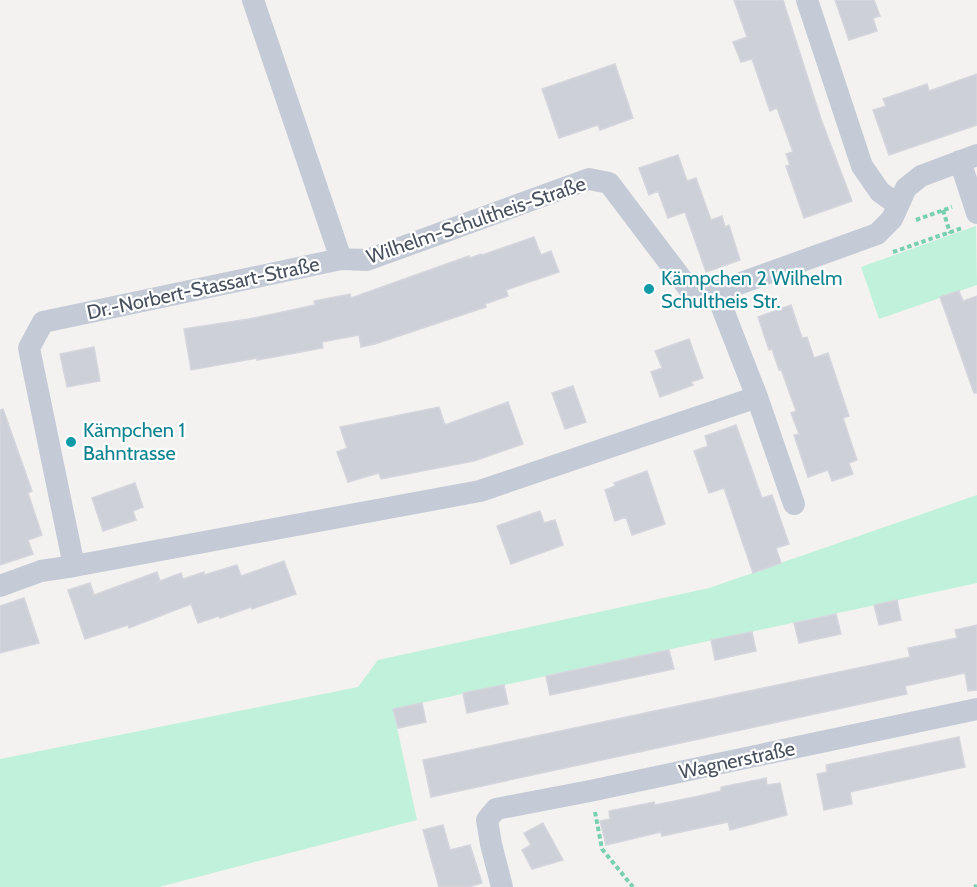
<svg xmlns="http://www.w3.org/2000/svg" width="977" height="887" viewBox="0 0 977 887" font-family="Cabin,sans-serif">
<rect width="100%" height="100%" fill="#f4f2f1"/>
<path fill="#c0f1da" d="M 976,226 L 977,285 L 879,319 L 861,267 Z
M 977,495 L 977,583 L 393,709 L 417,820 L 159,887 L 0,887 L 0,759 L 358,687 L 378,660 L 709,588 Z"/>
<path fill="#cdd0d7" stroke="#d5d6dd" stroke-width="1.5" d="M 734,0 L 783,0 L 821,119 L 852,201 L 804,218 L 786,166 L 790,165 L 786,154 L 793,152 L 777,108 L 770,111 L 752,59 L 741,62 L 733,42 L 747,37 Z
M 835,0 L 874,0 L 880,16 L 873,18 L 877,31 L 849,40 Z
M 615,64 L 633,118 L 600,130 L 598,125 L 559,138 L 542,89 Z
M 977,74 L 977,125 L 889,155 L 873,110 L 886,106 L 883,99 L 927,84 L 929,91 Z
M 678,155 L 687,181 L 696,178 L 711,220 L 722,216 L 725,227 L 729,225 L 740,260 L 706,272 L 685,212 L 668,218 L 658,191 L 649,195 L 639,168 Z
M 534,237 L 541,255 L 551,251 L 559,272 L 506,290 L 508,296 L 485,304 L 486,307 L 375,344 L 361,347 L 359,335 L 322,342 L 323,348 L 257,360 L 257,358 L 191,370 L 184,329 L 249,319 L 315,305 L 314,301 L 350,294 L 351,298 L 469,256 L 470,258 L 481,254 L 482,255 Z
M 959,291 L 963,301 L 977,296 L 977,393 L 974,393 L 940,297 Z
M 791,305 L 802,338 L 807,337 L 814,358 L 828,353 L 849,416 L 843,418 L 857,460 L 849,463 L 853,474 L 832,481 L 828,470 L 808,477 L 794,435 L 799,434 L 791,413 L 796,411 L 781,369 L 779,370 L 772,349 L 769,350 L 758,317 Z
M 689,339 L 703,378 L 691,382 L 693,385 L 660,397 L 651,372 L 662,368 L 655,351 Z
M 94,347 L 100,381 L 67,387 L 60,354 Z
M 573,386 L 586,422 L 565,429 L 552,393 Z
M 508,402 L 523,444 L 474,461 L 381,479 L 379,473 L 348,482 L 337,452 L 347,448 L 340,427 L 439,407 L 445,425 Z
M 3,409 L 32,491 L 28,493 L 42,535 L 28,540 L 33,554 L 0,565 L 0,410 Z
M 736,425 L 762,498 L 772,495 L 789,544 L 776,548 L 781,563 L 753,573 L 724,488 L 709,493 L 694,451 L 708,446 L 705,436 Z
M 647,471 L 665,524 L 632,535 L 626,517 L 615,521 L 605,490 L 615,486 L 614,483 Z
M 135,483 L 143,507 L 133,511 L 136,520 L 103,531 L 92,498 Z
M 540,511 L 544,523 L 555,520 L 563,545 L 511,564 L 497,526 Z
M 284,561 L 296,594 L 252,609 L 251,607 L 220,618 L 219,616 L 198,623 L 191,604 L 129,628 L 128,625 L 85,639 L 68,590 L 90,583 L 94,595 L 157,572 L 160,581 L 181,573 L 183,579 L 204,572 L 204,575 L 237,565 L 241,576 Z
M 24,598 L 39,643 L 0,653 L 0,606 Z
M 897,600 L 901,620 L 879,625 L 874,605 Z
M 836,614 L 841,634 L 799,643 L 794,623 Z
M 977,625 L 977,690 L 968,691 L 965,673 L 905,686 L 907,694 L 431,797 L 423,760 L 910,657 L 908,648 L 957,638 L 955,630 Z
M 752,632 L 756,651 L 715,660 L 711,640 Z
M 669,650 L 674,669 L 550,695 L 546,676 Z
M 504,685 L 508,704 L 467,713 L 463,693 Z
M 422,703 L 426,722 L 398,728 L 393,709 Z
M 959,737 L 965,767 L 850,792 L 852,804 L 824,810 L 817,774 L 827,772 L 826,765 Z
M 766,778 L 767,785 L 780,783 L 787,815 L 730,830 L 728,822 L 662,836 L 661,832 L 606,845 L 600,821 L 610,819 L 609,811 L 654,802 L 655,805 L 699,796 L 721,791 L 721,787 Z
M 543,823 L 563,860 L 532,869 L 522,850 L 531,845 L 524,833 Z
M 443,825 L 450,850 L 470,845 L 482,883 L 469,887 L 439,887 L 423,830 Z"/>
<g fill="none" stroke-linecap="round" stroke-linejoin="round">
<path stroke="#77d0b1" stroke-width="4" stroke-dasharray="4.5 3" stroke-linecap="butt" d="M 943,210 L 950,233
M 916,220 L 952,207
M 893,252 L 962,228
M 595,812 L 602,849 L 633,887
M 974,887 L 977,886"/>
<path stroke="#c5cbd6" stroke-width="22" d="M 807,0 L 862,166 L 880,192 L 897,204
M 960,161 L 977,213
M 341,259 L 367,260 L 589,179 L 609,183 L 696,298 L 716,292 L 877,234 L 892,219 L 906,188 L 921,176 L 977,155
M 716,292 L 757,397
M 74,566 L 480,491 L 757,397 L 794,504
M 0,586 L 41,571 L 74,566 L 29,348 L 43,322 L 341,259 L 253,0
M 502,887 L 491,844 L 487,820 L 496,809 L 590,791 L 977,709"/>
</g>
<g fill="#0f9aa8" stroke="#fff" stroke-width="2">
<circle cx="649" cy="289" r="6"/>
<circle cx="71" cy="442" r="6"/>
</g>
<g text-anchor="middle" stroke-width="4.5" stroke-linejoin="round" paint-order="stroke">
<g font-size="20" fill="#49515f" stroke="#fff">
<text transform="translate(476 220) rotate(-19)" y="7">Wilhelm-Schultheis-Straße</text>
<text transform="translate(203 288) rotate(-12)" y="7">Dr.-Norbert-Stassart-Straße</text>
<text transform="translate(737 760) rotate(-12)" y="7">Wagnerstraße</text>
</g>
<g font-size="20" fill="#0d838f" stroke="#fff" text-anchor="start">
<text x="661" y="285">Kämpchen 2 Wilhelm<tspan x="661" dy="23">Schultheis Str.</tspan></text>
<text x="83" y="437">Kämpchen 1<tspan x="83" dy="23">Bahntrasse</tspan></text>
</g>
</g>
</svg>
